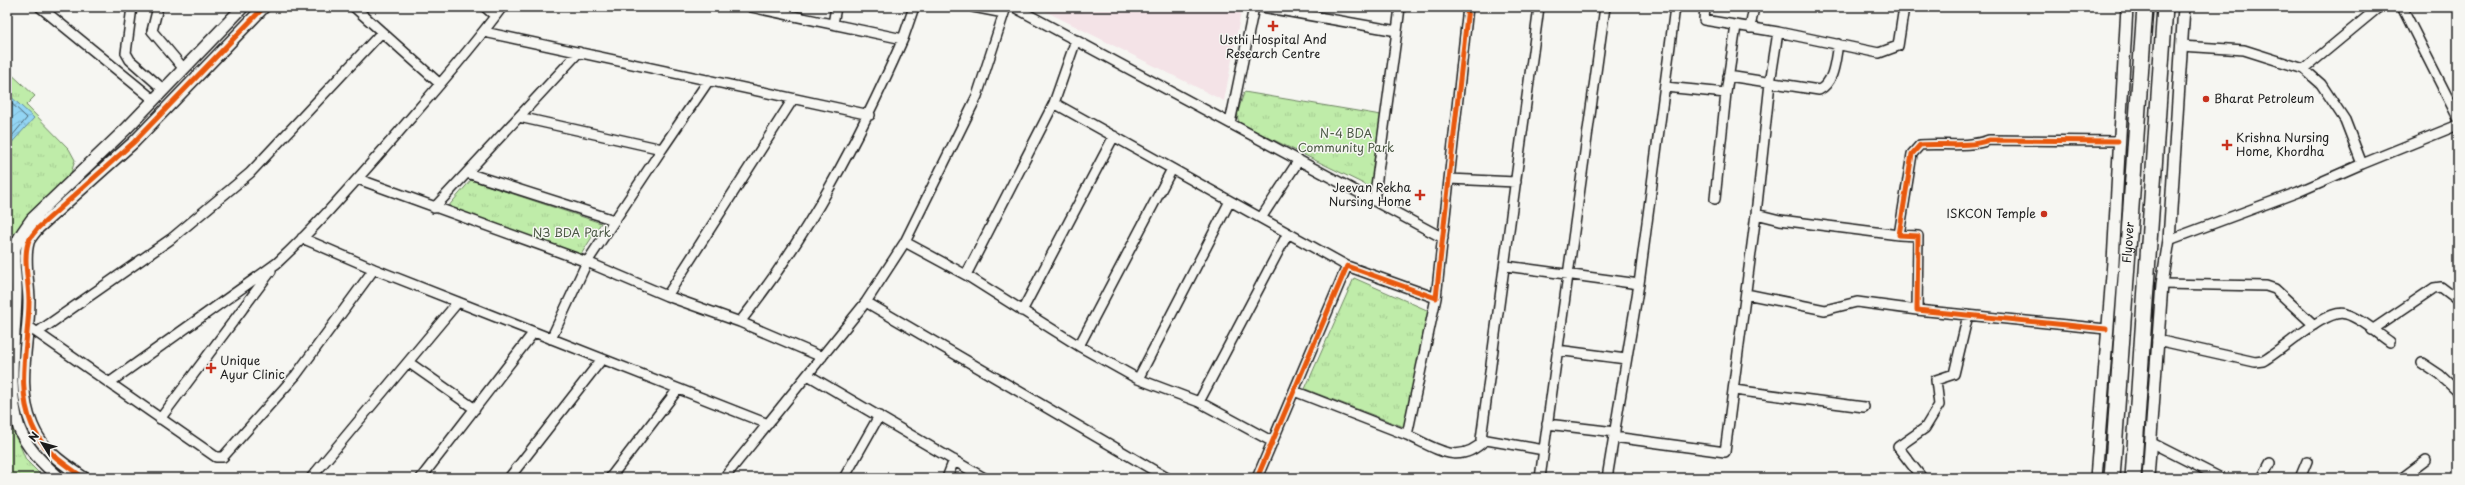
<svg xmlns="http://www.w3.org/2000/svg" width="2465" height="485" viewBox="0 0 2465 485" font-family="'Playpen Sans',sans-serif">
<defs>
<pattern id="grass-tufts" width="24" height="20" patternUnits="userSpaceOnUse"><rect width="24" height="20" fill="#bfeca9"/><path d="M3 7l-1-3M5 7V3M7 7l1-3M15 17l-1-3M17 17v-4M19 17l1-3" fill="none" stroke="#a4ca91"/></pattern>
<pattern id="water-waves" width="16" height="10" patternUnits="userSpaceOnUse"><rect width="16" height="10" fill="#93d5f4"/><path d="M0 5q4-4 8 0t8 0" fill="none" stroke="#7eb6d1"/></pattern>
</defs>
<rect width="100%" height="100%" fill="#f6f6f2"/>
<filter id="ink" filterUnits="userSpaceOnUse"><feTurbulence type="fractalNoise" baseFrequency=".025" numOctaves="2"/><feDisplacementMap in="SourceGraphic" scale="8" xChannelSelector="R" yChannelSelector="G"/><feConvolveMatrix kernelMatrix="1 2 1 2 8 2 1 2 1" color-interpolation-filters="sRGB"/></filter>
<g filter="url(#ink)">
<path fill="#f4e3e7" d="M 1037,7 L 1242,7 L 1224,101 Z"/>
<path fill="url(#grass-tufts)" stroke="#6e8462" d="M 7,70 L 35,96 L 26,105 L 69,149 L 75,160 L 69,180 L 9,262 L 7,312 Z
M 1244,92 L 1381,115 L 1372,188 L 1239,123 L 1237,115 Z
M 471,180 L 601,223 L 580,256 L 447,208 Z
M 1354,278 L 1429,311 L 1404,427 L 1305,389 Z
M 7,390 L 17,438 L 26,460 L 44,478 L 7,478 Z"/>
<path fill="url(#water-waves)" stroke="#638b9e" d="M 7,93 L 34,118 L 7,148 Z"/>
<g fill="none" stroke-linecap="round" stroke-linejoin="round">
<path stroke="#4c6672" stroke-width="1" d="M 7,99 L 27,118 L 7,142"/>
<g stroke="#1c1c1c" stroke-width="12">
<path id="minor" d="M 40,7 L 154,100
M 132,7 L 126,53 L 130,60 L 164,90
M 158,7 L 152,31 L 184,69
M 354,7 L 440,84
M 485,7 L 495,16
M 751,7 L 903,39 L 914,7
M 973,7 L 1004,13
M 1014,7 L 1443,238
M 1262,7 L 1397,31 L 1400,7
M 1539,7 L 1481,439 L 1544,450
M 1705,7 L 1704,20 L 1778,32
M 2402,7 L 2458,118
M 833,24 L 836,7
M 1750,28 L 1754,7
M 484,32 L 870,115
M 2181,46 L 2244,50 L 2304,69 L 2321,84 L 2345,120 L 2362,164 L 2458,125
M 2304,69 L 2379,7
M 1728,76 L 1819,90 C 1835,82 1835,59 1838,44
M 1665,87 L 1726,93
M 1054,103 L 1347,266
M 519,117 L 662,149 L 587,262 L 551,339
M 1230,123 L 1254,7
M 662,149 L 709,80
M 467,173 L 614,220
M 358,179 L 587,262 L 667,296 L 740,322
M 1449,179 L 1516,182
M 1715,199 L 1726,93 L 1736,26
M 1374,201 L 1397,31
M 434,208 L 579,52
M 1756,214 L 1770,83 L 1778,32 L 1879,53 L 1898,46 L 1904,7
M 1261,218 L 1299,160
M 302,238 L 374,269 L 768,424
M 2169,240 L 2298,192 L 2362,164
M 905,242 L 966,275 L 1079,346 L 1138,379 L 1199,402 L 1273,442
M 1506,266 L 1639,284
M 966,275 L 1054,103 L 1076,40
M 2162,284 L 2266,286 L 2275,289 L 2314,325
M 1746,294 L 1825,310 L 1857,302 L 1917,310
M 667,296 L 793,99
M 866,302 L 1167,478
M 1022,311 L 1114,136
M 29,327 L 216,457 L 223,457 L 296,375 L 374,269
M 2106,329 L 1917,310 L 1918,236 L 1899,235 L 1912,154 L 1920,145 C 1943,143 1967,148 1989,140 L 2118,141
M 2372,330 L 2434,288 L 2441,287 L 2458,300
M 38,332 L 171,239 L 250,173 L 382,32
M 2157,340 L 2255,362 L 2263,361 C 2282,351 2327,307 2346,314 C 2361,318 2377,333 2390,342
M 1079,346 L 1172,169
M 1557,350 L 1626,359
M 822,357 L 740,322 C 808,236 859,139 903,39
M 408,362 L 475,409
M 2422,363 L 2440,375 L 2458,392
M 808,375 L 984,478
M 1138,379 L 1230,201
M 109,383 L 277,263 C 320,223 358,178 397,134 C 433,92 470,51 502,7
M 1734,390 L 1864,407
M 1294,391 L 1407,435 L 1436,298
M 1199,402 L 1288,233
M 160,419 L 271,271
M 1547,424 L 1615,432
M 1407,435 C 1436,448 1458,467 1485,440
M 1614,437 L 1725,452 L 1756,214 L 1780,220 L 1899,235
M 2150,442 L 2221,478
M 311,478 L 458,302
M 421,478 L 534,332
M 509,478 L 602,359
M 610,478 L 678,389
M 724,478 L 866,302 L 905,242 L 977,96 L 1006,7
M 844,478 L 879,416
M 947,478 L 954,460
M 1257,478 L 1347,266 L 1436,298 L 1468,7
M 1540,478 L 1605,7
M 1607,478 L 1639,284 L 1675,7
M 1922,478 L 1898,447 L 1925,428 L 1939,405 L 1936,380 L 1954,374 L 1968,315
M 2262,478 L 2270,463
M 2300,478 L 2307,461
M 2402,478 L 2426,460"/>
</g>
<g stroke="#1c1c1c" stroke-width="14">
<path id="tertiary" d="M 59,478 C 43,463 27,449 19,428 C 5,385 16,336 16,291 C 16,277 12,262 15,248 C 18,237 25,229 32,219 L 126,129 L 243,7
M 84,478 C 62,463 42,450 32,425 C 15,386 29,342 29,301 C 29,283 23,260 28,243 C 29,238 35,232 38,228 L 134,142 L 264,7
M 2096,478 L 2113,262 L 2127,7
M 2148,478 L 2162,284 L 2169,240 L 2184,7"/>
</g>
<g stroke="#1c1c1c" stroke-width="18">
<g id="trunk">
<path id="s1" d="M 2112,478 L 2145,7"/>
<path d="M 2133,478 L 2165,7"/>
</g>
</g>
<use href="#minor" stroke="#f6f6f2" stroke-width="9"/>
<use href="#tertiary" stroke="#f6f6f2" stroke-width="11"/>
<use href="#trunk" stroke="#f6f6f2" stroke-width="15"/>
<g stroke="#f6f6f2" stroke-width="8">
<path id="cycleway" d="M 2106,329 L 1917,310 L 1918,236 L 1899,235 L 1912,154 L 1920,145 C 1943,143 1967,148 1989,140 L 2118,141
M 84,478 C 62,463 42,450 32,425 C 15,386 29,342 29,301 C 29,283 23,260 28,243 C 29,238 35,232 38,228 L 134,142 L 264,7
M 1257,478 L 1347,266 L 1436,298 L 1468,7"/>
</g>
<use href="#cycleway" stroke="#e8590c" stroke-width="5"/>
</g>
</g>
<g fill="#c8321e" stroke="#f6f6f2" stroke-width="1.5">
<path d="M1271 20h4v4h4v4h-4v4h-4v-4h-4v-4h4z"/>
<circle cx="2206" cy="99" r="4"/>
<path d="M2225 139h4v4h4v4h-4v4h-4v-4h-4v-4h4z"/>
<path d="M1418 189h4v4h4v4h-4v4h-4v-4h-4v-4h4z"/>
<circle cx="2044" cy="214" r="4"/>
<path d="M209 362h4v4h4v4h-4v4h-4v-4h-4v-4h4z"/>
</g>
<g text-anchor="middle" stroke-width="3" stroke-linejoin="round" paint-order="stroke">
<g font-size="12" fill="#1c1c1c" stroke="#f6f6f2" text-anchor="start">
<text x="1273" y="44" text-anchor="middle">Usthi Hospital And<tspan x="1273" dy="14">Research Centre</tspan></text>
<text x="2214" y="103">Bharat Petroleum</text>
<text x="2236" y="142">Krishna Nursing<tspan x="2236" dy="14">Home, Khordha</tspan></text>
<text x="1411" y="192" text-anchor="end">Jeevan Rekha<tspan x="1411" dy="14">Nursing Home</tspan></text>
<text x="2036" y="218" text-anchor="end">ISKCON Temple</text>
<text x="220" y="365">Unique<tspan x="220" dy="14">Ayur Clinic</tspan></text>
</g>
<g font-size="12" fill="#4d5a46" stroke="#f6f6f2">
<text x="1346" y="138">N-4 BDA<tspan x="1346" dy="14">Community Park</tspan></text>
<text x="572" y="237">N3 BDA Park</text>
</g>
<g font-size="12" fill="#1c1c1c" stroke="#f6f6f2">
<text dy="4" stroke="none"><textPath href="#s1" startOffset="236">Flyover</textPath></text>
</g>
</g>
<rect width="2465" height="485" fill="none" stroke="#f6f6f2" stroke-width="24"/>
<rect x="12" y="12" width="2441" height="461" fill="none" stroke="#1c1c1c" stroke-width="1.5" filter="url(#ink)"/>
<g transform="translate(42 443) rotate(307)" stroke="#f6f6f2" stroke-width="3" paint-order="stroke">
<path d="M0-3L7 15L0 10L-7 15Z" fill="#1c1c1c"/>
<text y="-6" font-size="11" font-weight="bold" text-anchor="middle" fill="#1c1c1c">N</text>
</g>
</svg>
